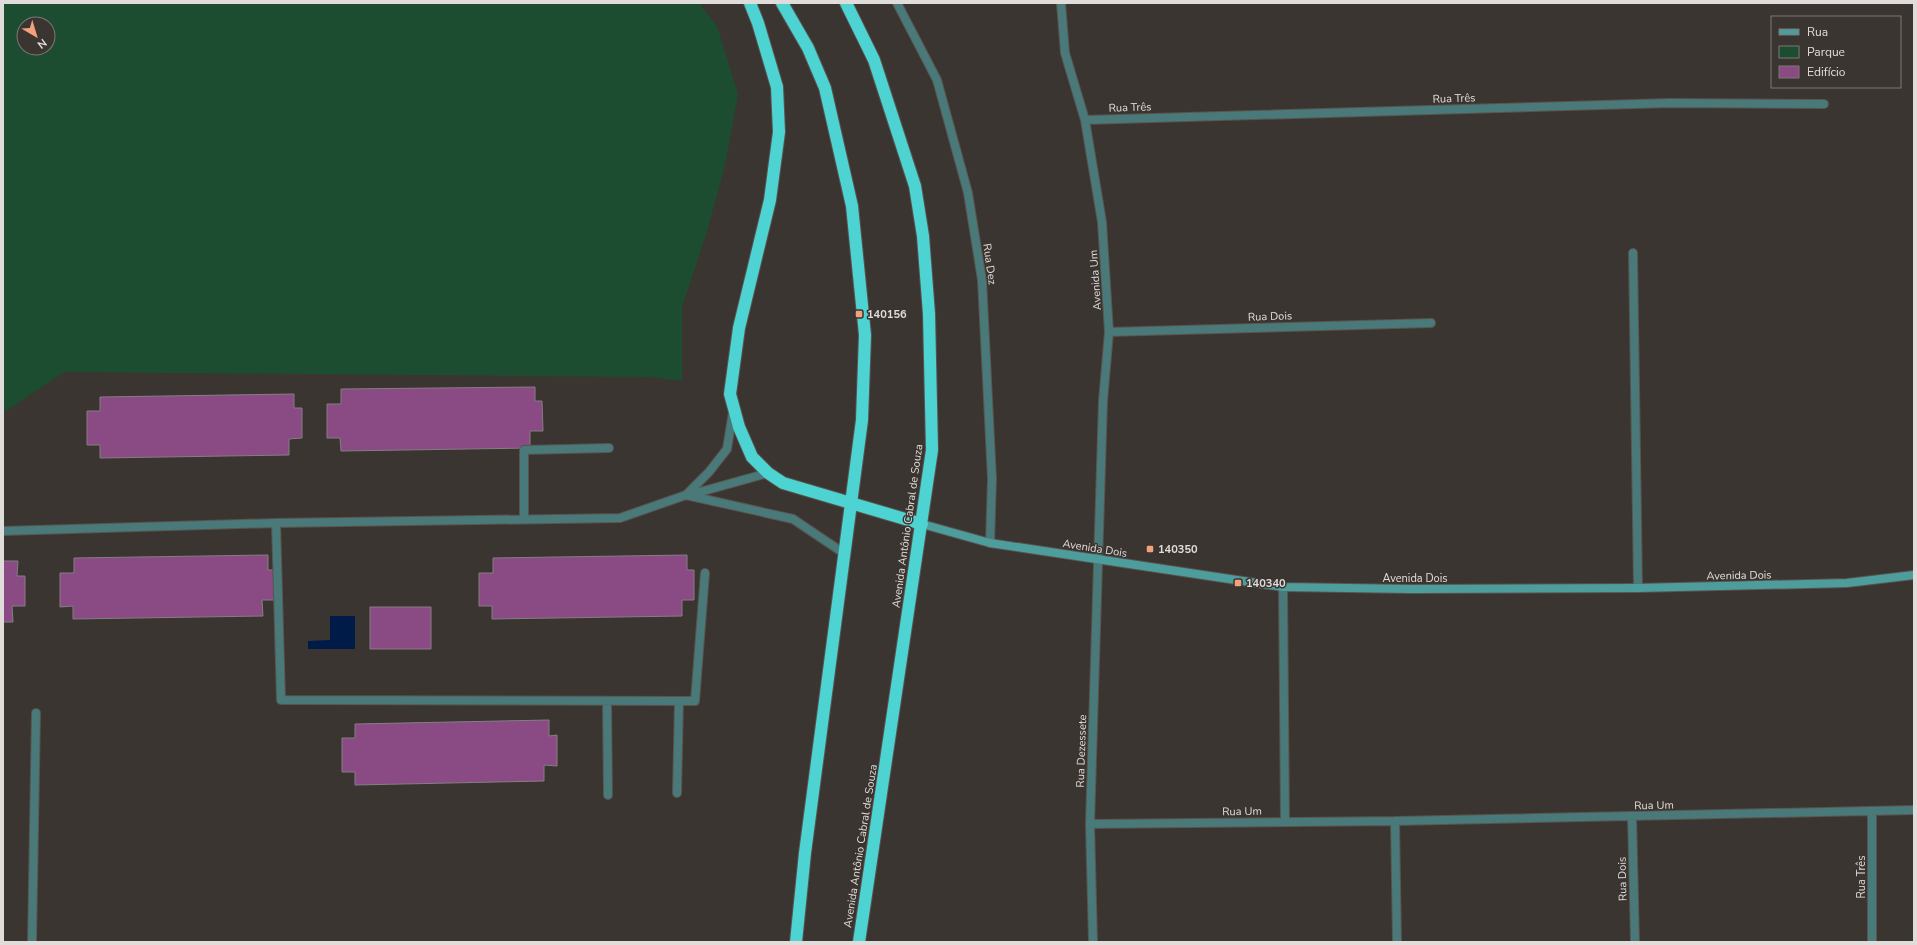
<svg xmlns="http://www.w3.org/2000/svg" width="1917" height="945" viewBox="0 0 1917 945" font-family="'Nunito Sans',sans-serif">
<rect width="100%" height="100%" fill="#3b3531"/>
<path fill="#1d4d31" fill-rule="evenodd" d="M 3,3 L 699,3 L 717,26 L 738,94 L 725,165 L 706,235 L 682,307 L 682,381 L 650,377 L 64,372 L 3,413 ZM 24,24 L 48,24 L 48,48 L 24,48 Z"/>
<path fill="#001b48" d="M 330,616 L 355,616 L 355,649 L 308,649 L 308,641 L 330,640 Z"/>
<path fill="#8a4a83" stroke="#857e84" d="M 535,387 L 535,401 L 542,401 L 543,431 L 530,431 L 530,448 L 341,451 L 340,438 L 327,438 L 327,404 L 341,404 L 341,389 Z
M 294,394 L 294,408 L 302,408 L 302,438 L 289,439 L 289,455 L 100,458 L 100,445 L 87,445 L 87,411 L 100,411 L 100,397 Z
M 268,555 L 268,570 L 275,570 L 275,600 L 262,600 L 263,616 L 73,619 L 73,606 L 60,607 L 60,573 L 74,573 L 74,558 Z
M 687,555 L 687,570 L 694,570 L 694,600 L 682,600 L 682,616 L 492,619 L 492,606 L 479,606 L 479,573 L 493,573 L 493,558 Z
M 3,561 L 18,561 L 17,576 L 25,576 L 25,606 L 12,606 L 13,622 L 3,622 Z
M 370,607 L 431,607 L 431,649 L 370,649 Z
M 549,720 L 549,736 L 557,735 L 557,766 L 544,765 L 544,781 L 355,785 L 355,772 L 342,772 L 342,738 L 355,738 L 355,724 Z"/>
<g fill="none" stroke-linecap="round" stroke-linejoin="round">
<g stroke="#59534f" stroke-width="10">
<path id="lane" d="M 686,495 L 709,472 L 727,449 L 733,412
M 689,495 L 768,473
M 524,519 L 524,450 L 609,448
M 276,523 L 281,700 L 695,701 L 705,573
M 3,531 L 276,523 L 620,518 L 686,495 L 793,519 L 845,554
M 607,701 L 608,795
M 677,793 L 679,701"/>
</g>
<g stroke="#59534f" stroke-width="10">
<path id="street" d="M 897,3 L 937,80 L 968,193 L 982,280 L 992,479 L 990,543
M 1061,3 L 1065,53 L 1085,120 L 1102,222 L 1109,332 L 1103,401 L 1090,824 L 1093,942
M 1085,120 L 1670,103 L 1824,104
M 1633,253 L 1638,588
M 1109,332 L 1431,323
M 1283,587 L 1285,822
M 1632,816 L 1635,942
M 1395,821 L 1397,942
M 1090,824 L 1395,821 L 1914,810
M 32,942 L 36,713
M 1872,942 L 1872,813"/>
</g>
<g stroke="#59534f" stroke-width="10">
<path id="secondary" d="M 922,524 L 990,543 L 1283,587 L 1411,589 L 1638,588 L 1847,583 L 1914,575"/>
</g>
<g stroke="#59534f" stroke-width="14">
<path id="highway" d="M 750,3 L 758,23 L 777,87 L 779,132 L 770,200 L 739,328 L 730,394 L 739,427 L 752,457 L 768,473 L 783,483 L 922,524
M 782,3 L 808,48 L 825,88 L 852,206 L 865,335 L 862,420 L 805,853 L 796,942
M 846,3 L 874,60 L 915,186 L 923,236 L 929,314 L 932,450 L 859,942"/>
</g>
<use href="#lane" stroke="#497978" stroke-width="8"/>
<use href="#street" stroke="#497978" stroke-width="8"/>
<use href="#secondary" stroke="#4e9d9d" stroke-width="8"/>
<use href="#highway" stroke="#4cd3d2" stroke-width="12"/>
</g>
<g fill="#f2a17e" stroke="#3b3531" stroke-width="1.5">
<rect x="855" y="310" width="8" height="8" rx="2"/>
<rect x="1146" y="545" width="8" height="8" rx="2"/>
<rect x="1234" y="579" width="8" height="8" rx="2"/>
</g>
<g text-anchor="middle" stroke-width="3" stroke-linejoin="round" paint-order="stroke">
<g font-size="11" fill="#e0dcd9" stroke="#3b3531">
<text transform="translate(1454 98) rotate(-2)" y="4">Rua Três</text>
<text transform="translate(1130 107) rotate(-2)" y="4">Rua Três</text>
<text transform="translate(990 264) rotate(82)" y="4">Rua Dez</text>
<text transform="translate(1095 280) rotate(-94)" y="4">Avenida Um</text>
<text transform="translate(1270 316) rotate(-2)" y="4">Rua Dois</text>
<text transform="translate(907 526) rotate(-82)" y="4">Avenida Antônio Cabral de Souza</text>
<text transform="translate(1095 548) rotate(9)" y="4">Avenida Dois</text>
<text transform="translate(1739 575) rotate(-1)" y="4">Avenida Dois</text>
<text x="1415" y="582">Avenida Dois</text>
<text transform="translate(1081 751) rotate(-88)" y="4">Rua Dezessete</text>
<text transform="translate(1654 805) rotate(-1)" y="4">Rua Um</text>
<text transform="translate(1242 811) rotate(-1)" y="4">Rua Um</text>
<text transform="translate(860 846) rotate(-81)" y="4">Avenida Antônio Cabral de Souza</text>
<text transform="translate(1861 877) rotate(-90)" y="4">Rua Três</text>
<text transform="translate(1622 879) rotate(-91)" y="4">Rua Dois</text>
</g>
<g font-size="11" font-weight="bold" fill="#e0dcd9" stroke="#3b3531" text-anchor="start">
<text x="867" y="318">140156</text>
<text x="1158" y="553">140350</text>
<text x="1246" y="587">140340</text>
</g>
</g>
<rect width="1917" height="945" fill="none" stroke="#e0dcd9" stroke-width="8"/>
<rect x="1771" y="16" width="130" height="72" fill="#3b3531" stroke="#7d7874"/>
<rect x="1779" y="29" width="20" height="6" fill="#4e9d9d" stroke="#7d7874"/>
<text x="1807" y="36" font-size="12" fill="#e0dcd9">Rua</text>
<rect x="1779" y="46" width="20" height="12" fill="#1d4d31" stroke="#7d7874"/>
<text x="1807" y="56" font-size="12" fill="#e0dcd9">Parque</text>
<rect x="1779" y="66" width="20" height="12" fill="#8a4a83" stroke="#7d7874"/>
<text x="1807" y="76" font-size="12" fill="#e0dcd9">Edifício</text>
<g transform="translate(36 36) rotate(142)"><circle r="19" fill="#3b3531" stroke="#7d7874"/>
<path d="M0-3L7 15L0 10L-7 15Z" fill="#f2a17e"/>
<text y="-6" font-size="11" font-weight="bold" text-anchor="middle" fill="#e0dcd9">N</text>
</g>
</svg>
